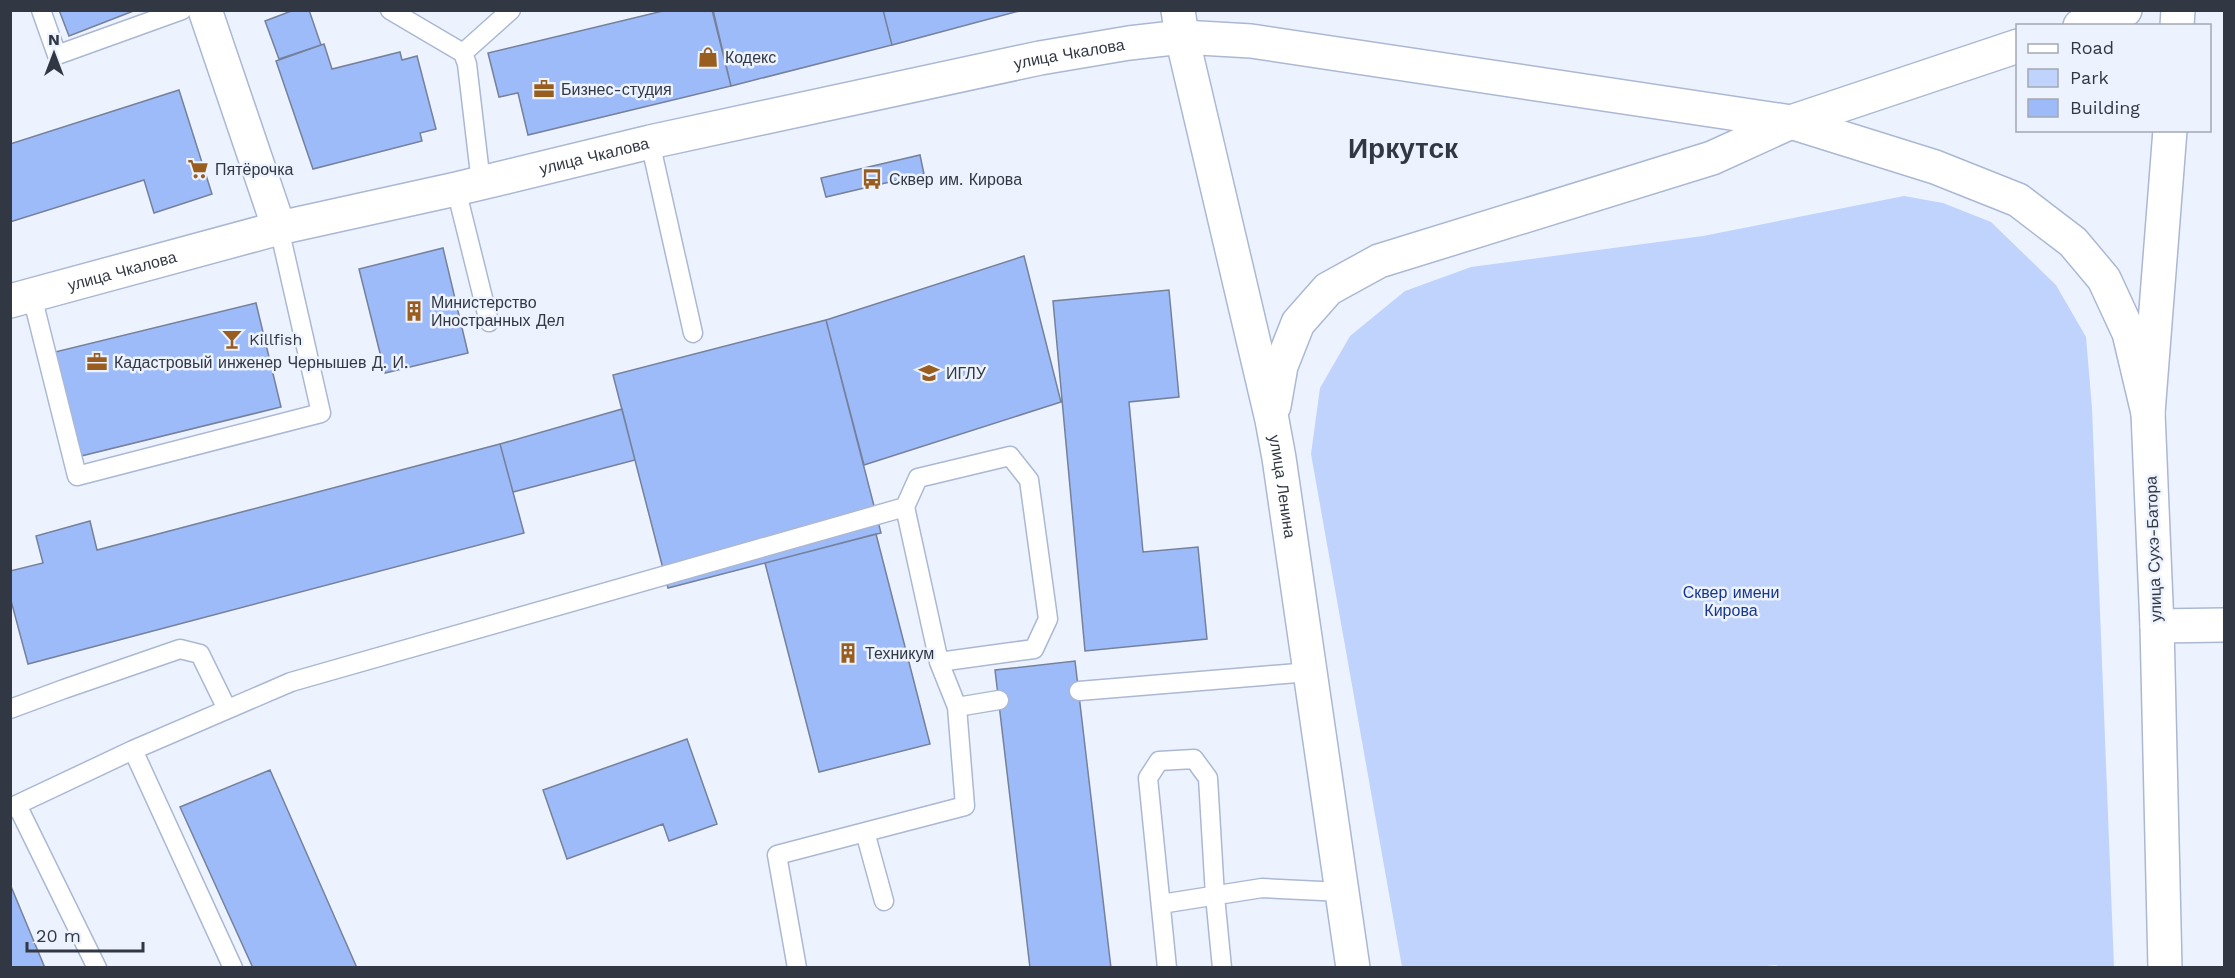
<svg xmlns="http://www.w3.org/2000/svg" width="2235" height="978" viewBox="0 0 2235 978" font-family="'Work Sans',sans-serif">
<rect width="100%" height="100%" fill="#edf3fe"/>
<path fill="#bfd3fd" d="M 1904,196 L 1943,203 L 1991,222 L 2056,285 L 2086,337 L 2092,408 L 2114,967 L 1785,968 L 1775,965 L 1751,968 L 1402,967 L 1311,454 L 1320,388 L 1350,336 L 1405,291 L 1471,267 L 1703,236 Z"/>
<path fill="#9ebbf9" stroke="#75819b" stroke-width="1.5" d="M 59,10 L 136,10 L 69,36 Z
M 294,10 L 309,10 L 321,45 L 279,59 L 265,21 Z
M 667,10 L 713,10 L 731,86 L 528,135 L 518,93 L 499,97 L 488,53 Z
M 712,10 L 883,10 L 892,45 L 731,86 Z
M 883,10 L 1023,10 L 892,45 Z
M 324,44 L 332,69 L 400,52 L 402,60 L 417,56 L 436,129 L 420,133 L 422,141 L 313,169 L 276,61 Z
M 179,90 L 212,194 L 154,213 L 144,180 L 10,222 L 10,144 Z
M 920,155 L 924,174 L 826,197 L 821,178 Z
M 443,248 L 468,353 L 385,373 L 359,269 Z
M 1024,256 L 1061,402 L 864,465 L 826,320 Z
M 1169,290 L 1179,397 L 1129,402 L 1143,552 L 1198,547 L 1207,639 L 1085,651 L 1053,301 Z
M 256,303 L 281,407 L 77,457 L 51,353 Z
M 826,320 L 881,533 L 668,588 L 613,375 Z
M 622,409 L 635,460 L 513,492 L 500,444 Z
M 500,444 L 524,533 L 28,664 L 10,597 L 10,571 L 43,563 L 36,536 L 90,521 L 97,550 Z
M 876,534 L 930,744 L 819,772 L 765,563 Z
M 1075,661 L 1111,968 L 1030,968 L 995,670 Z
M 687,739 L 717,824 L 669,841 L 663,824 L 567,859 L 543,790 Z
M 270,770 L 357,968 L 253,968 L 180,807 Z
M 10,884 L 45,968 L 10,968 Z"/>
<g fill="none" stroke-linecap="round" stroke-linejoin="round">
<g stroke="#abb8d3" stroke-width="21">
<path id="service" d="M 41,10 L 57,55 L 182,10
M 390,10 L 463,53
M 650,142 L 693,333
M 481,183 L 467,64 L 463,53 L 511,10
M 456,189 L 489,322
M 32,296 L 77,476 L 321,413 L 279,228
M 939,662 L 1034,649 L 1048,619 L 1029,480 L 1010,456 L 918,478 L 905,507 L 939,662 L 957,707
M 1079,691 L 1310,672
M 10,709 L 64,689 L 180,649 L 200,654 L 227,709
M 133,750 L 291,682 L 905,507
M 17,805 L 97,968
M 10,808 L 133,750 L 233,968
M 865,832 L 884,901
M 1161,904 L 1262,888 L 1342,892
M 797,968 L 777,855 L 965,806 L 957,707 L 999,700
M 1167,968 L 1148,778 L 1159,761 L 1194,759 L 1208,778 L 1215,896 L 1222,968"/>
</g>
<g stroke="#abb8d3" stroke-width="36">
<path id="minor" d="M 205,10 L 279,228
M 2157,626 L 2224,625"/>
</g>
<g stroke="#abb8d3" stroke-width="36">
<g id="secondary">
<path id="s1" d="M 1178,10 L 1182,37 L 1272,420 L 1279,458 L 1353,968"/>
<path d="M 2080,26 L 2125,10"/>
<path d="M 2177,26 L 2178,10"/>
<path id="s2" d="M 10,301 L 279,228 L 456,189 L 650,142 L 1040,58 L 1129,43 L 1182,37 L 1251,41 L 1791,122 L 1935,167 L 2018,200 L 2073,242 L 2104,279 L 2129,333 L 2148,413"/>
<path d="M 1274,406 L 1281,366 L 1298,323 L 1328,289 L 1379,261 L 1712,158 L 1791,122 L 2018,46"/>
<path d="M 2165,968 L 2157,626 L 2148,413 L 2170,130"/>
</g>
</g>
<use href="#service" stroke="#fff" stroke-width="18"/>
<use href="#minor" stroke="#fff" stroke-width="33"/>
<use href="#secondary" stroke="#fff" stroke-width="33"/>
</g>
<defs>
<g id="shop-bare" transform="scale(1.62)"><path d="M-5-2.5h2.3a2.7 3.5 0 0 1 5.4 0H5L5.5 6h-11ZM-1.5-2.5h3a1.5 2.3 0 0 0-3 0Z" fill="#9a5d20" stroke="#edf3fe" stroke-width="2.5" paint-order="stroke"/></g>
<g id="office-bare" transform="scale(1.62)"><path d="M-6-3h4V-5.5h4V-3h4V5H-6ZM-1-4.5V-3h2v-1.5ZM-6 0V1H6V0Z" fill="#9a5d20" stroke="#edf3fe" stroke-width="2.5" paint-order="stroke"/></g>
<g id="supermarket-bare" transform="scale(1.62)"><path d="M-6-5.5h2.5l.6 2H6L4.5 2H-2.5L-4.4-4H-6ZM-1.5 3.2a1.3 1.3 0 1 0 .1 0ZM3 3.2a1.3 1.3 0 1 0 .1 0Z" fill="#9a5d20" stroke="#edf3fe" stroke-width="2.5" paint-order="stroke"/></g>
<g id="bus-bare" transform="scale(1.62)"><path d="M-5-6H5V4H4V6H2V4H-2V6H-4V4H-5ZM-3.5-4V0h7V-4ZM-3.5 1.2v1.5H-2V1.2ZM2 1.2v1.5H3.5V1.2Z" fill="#9a5d20" stroke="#edf3fe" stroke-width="2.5" paint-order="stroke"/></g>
<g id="building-bare" transform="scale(1.62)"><path d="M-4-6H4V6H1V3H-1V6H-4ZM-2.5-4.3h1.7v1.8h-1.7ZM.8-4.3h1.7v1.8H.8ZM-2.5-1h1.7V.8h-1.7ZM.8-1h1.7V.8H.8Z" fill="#9a5d20" stroke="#edf3fe" stroke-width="2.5" paint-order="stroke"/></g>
<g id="bar-bare" transform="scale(1.62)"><path d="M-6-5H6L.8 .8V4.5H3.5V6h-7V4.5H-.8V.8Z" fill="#9a5d20" stroke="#edf3fe" stroke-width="2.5" paint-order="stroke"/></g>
<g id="university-bare" transform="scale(1.62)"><path d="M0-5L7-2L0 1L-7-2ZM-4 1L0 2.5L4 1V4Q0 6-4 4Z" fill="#9a5d20" stroke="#edf3fe" stroke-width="2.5" paint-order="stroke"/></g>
</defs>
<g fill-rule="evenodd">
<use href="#shop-bare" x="708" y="57"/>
<use href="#office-bare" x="544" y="89"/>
<use href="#supermarket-bare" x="198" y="169"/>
<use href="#bus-bare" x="872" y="179"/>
<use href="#building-bare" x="414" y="311"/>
<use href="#bar-bare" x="232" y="339"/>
<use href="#office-bare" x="97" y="362"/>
<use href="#university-bare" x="929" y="373"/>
<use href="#building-bare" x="848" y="653"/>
</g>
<g text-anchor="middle" stroke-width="5" stroke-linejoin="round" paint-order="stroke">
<g font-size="16" fill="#323843" stroke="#edf3fe">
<text dy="6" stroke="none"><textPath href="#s2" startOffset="1088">улица Чкалова</textPath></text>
<text dy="6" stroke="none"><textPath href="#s2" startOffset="602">улица Чкалова</textPath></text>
<text dy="6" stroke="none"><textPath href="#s2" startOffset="116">улица Чкалова</textPath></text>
<text dy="6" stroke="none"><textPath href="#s1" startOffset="488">улица Ленина</textPath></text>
<text transform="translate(2153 549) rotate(-92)" y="6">улица Сухэ-Батора</text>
</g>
<g font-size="16" fill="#323843" stroke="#edf3fe" text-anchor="start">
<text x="725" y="63">Кодекс</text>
<text x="561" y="95">Бизнес-студия</text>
<text x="215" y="175">Пятёрочка</text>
<text x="889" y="185">Сквер им. Кирова</text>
<text x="431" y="308">Министерство<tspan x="431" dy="18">Иностранных Дел</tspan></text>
<text x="249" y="345">Killfish</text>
<text x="114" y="368">Кадастровый инженер Чернышев Д. И.</text>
<text x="946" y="379">ИГЛУ</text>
<text x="865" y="659">Техникум</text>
</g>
<g font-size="16" fill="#17368c" stroke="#edf3fe">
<text x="1731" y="598">Сквер имени<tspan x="1731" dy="18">Кирова</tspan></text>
</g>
<g font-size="28" font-weight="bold" fill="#323843" stroke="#edf3fe">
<text x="1403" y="158">Иркутск</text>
</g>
</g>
<rect width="2235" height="978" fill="none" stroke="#323843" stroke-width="24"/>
<rect x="2016" y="24" width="195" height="108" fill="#edf3fe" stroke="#a2a8b3" stroke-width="1.5"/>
<rect x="2028" y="44" width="30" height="9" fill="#ffffff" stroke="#a2a8b3" stroke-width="1.5"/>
<text x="2070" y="54" font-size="18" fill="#323843">Road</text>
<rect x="2028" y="69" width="30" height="18" fill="#bfd3fd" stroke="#a2a8b3" stroke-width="1.5"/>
<text x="2070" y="84" font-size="18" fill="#323843">Park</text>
<rect x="2028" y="99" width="30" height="18" fill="#9ebbf9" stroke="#a2a8b3" stroke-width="1.5"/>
<text x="2070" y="114" font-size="18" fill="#323843">Building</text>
<g transform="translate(54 54)" stroke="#edf3fe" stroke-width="4.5" paint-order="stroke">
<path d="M0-4.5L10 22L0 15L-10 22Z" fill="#323843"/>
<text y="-9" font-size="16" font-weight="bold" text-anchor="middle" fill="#323843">N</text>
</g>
<path d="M27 942v9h116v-9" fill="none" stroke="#323843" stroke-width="3"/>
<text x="36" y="942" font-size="18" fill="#323843" stroke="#edf3fe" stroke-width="4.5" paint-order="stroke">20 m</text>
</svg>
